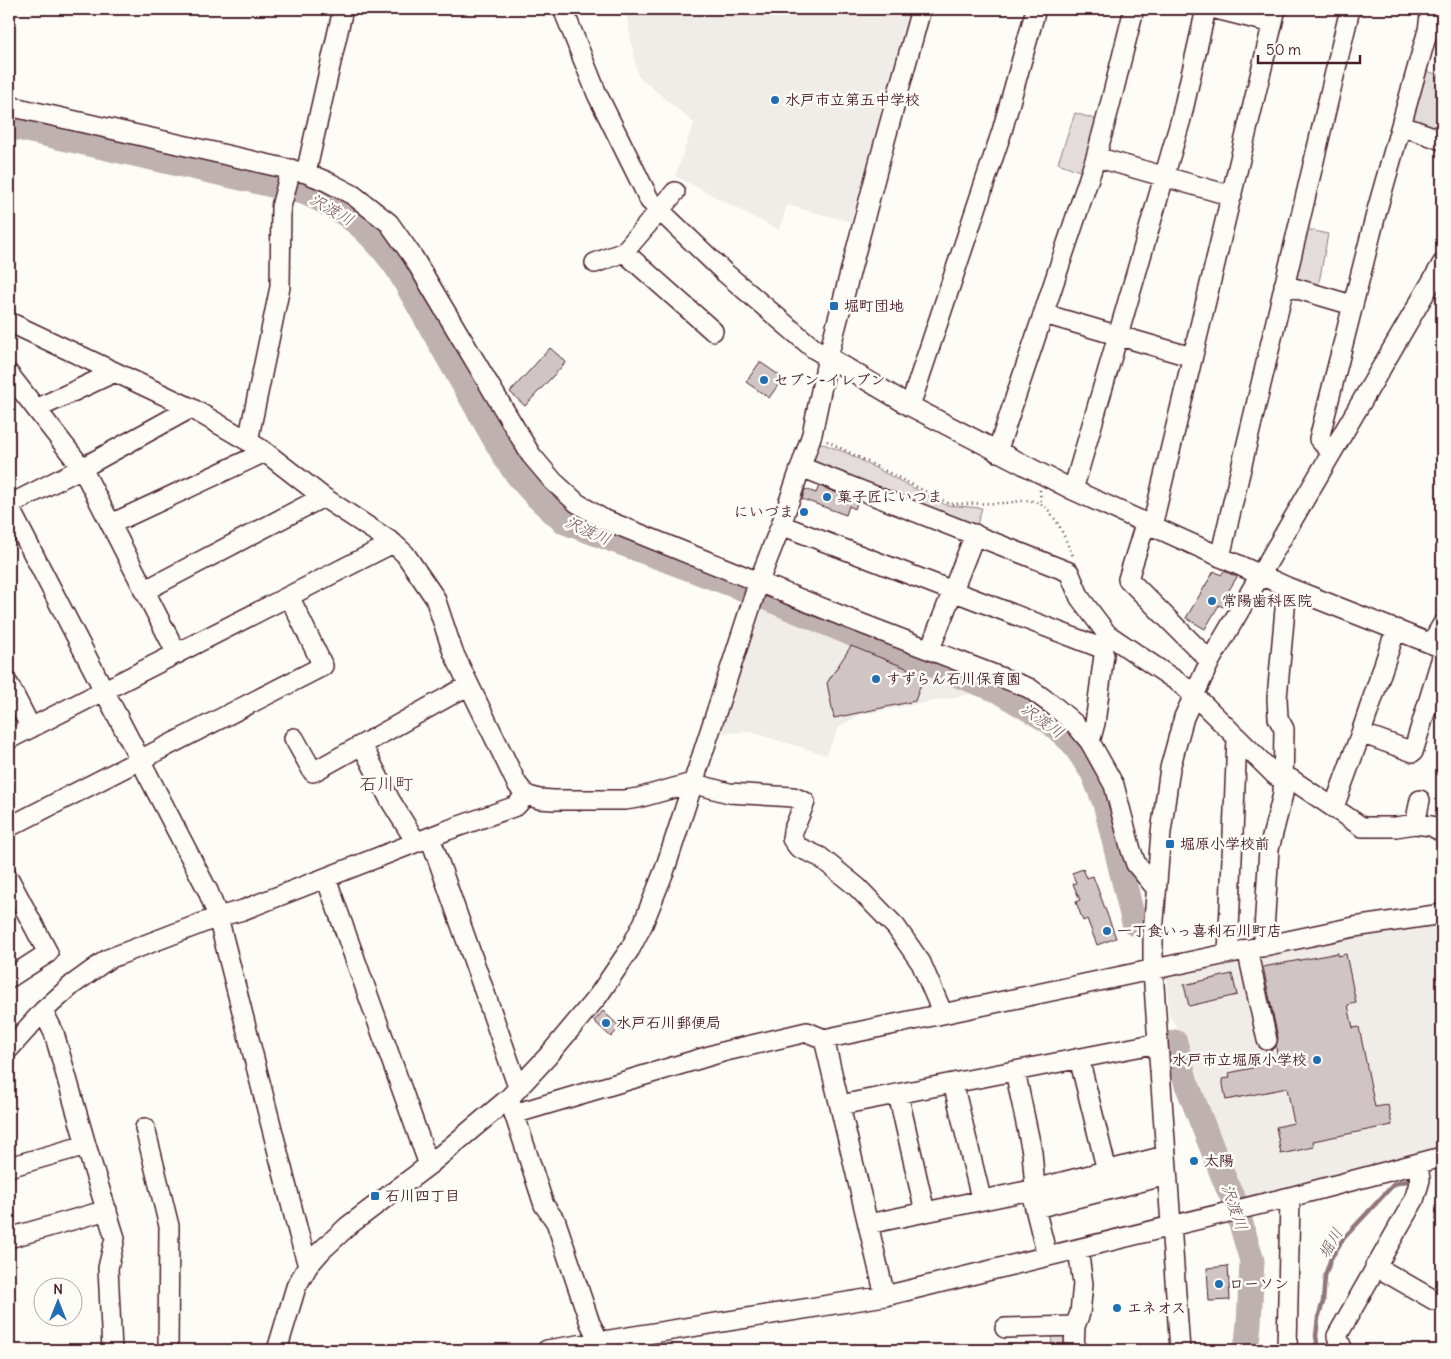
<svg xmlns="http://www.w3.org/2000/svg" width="1451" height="1359" viewBox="0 0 1451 1359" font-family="Delius,'Klee One',sans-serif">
<rect width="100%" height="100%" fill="#fdfcf7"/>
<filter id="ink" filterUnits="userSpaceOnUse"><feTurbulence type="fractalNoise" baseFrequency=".02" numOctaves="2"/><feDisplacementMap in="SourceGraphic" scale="10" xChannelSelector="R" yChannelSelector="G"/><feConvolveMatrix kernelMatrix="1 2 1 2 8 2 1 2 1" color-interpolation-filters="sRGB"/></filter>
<g filter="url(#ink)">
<path fill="#f0ece8" d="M 614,9 L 910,9 L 851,222 L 787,205 L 779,230 L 675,176 L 694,123 L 638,76 L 626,12 Z
M 762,609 L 977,693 L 859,715 L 839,727 L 826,755 L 750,732 L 718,733 Z
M 1442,922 L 1442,1147 L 1245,1197 L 1238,1181 L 1231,1183 L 1196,1085 L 1200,1082 L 1184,1038 L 1169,1015 L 1167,978 L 1359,936 Z"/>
<path fill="#e3dcda" stroke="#967e82" d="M 1420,69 L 1442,76 L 1442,135 L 1411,126 Z
M 1075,113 L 1101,121 L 1085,173 L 1058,163 Z
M 1305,229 L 1328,234 L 1318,288 L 1293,278 Z
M 818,442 L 845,452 L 946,505 L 982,508 L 976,528 L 810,463 Z
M 1051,1330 L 1067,1330 L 1067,1350 L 1052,1350 Z"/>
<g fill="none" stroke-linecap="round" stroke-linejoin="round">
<path stroke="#91777b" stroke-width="4.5" d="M 1318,1350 L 1316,1336 L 1318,1318 L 1323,1302 L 1325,1276 L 1331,1258 L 1343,1239 L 1394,1184 L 1415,1179"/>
<path stroke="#c0b1b1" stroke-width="25" d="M 9,126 L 303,192 C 347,210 371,231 398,269 L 505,457 C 521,483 542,503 565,522 L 752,592 L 859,637 L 997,690 L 1050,722 L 1073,743 L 1093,773 L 1105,803 L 1134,923
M 1175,1042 L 1186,1082 L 1227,1186 L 1234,1200 L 1252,1261 L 1249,1324 L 1246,1350"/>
</g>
<path fill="#d0c5c4" stroke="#4a1f2b" d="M 550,348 L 566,362 L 525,406 L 510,392 Z
M 760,362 L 783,378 L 769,398 L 746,382 Z
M 819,486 L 858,501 L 855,509 L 849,506 L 846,515 L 802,499 L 805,489 L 816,493 Z
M 1214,571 L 1221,575 L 1224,571 L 1237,577 L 1226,595 L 1230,597 L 1223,607 L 1219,605 L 1205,629 L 1186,618 Z
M 851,646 L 924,675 L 915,701 L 834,718 L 827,683 Z
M 1083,869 L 1087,878 L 1093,876 L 1116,938 L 1097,945 L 1087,919 L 1083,921 L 1076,902 L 1080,900 L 1073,884 L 1076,883 L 1072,873 Z
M 1338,953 L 1338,956 L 1346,954 L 1356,1003 L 1348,1005 L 1353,1028 L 1359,1027 L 1375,1107 L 1388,1105 L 1392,1125 L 1313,1141 L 1314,1147 L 1281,1154 L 1276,1127 L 1294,1123 L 1287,1088 L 1226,1100 L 1222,1079 L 1230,1078 L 1229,1073 L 1257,1067 L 1256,1064 L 1278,1060 L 1276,1047 L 1278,1038 L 1263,967 Z
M 1232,974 L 1237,995 L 1189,1006 L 1184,985 Z
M 603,1011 L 620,1027 L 611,1037 L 594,1021 Z
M 1228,1266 L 1230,1300 L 1209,1301 L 1207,1268 Z"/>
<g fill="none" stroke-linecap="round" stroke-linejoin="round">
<g stroke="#4a1f2b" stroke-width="22">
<path id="minor" d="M 563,9 L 597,94 L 650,201 L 724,272 L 813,348 L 910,406 L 1073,490 L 1287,587 L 1442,648
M 1216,9 L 1272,23
M 9,106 L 306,173 L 328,182 L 353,195 L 389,223 L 413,257 L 531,455 L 553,481 L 577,503 L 603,519 L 852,620 L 1029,688 L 1054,706 L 1075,724 L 1090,742 L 1114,785 L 1131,850 L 1136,864 L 1155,887
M 1402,126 L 1442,140
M 1096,157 L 1232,196
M 306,173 L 343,9
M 675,192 L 624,252 L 713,331
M 595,263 L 624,252
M 1284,285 L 1352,305
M 1044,314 L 1192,357
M 9,322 L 191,408 L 248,441 L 265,452 L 323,497 L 393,543 L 405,554 L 435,598 L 453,652 L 517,784 L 526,795 L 539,799 L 553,800 L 625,800 L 638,798 L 692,783 L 729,793 L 793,797 L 805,802 L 793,831 L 792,839 L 798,847 L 820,857 L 857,887 L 896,927 L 921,963 L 943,1014
M 9,374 L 82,468 L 177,654
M 910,406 L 1002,131 L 1036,9
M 36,409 L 115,372
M 248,441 L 280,287 L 281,207 L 291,169
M 997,452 L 1096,157 L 1110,105 L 1134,9
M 1331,452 L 1319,439 L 1377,210 L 1428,30 L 1431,9
M 801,467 L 1069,572 L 1080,598 L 1107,634 L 1178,682 L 1193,694 L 1276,776 L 1283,779 L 1291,779 L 1362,827 L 1396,827 L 1415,824 L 1431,826 L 1442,832
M 1073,490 L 1181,119 L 1206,9
M 9,505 L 82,468 L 191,408
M 9,507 L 208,891 L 218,917 L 299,1235 L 308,1266
M 111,524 L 265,452
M 781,525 L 1101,648 L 1107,634
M 1220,557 L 1350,9
M 144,591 L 323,497
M 1432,642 L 1442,625
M 930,649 L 975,534
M 1210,661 L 1128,579 L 1143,531 L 1153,522 L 1276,9
M 9,685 L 31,728
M 1361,733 L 1413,752 L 1442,657
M 294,738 L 313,772 L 469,685
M 9,739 L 393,543
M 1090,742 L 1095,723 L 1104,655 L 1101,648
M 362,745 L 390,800 L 416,842
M 1334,807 L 1361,733 L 1396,629
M 1415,824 L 1420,800
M 9,827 L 323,666 L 289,596
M 430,837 L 518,1087
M 326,878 L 429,1165
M 9,879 L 48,953 L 9,978
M 1263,947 L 1269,849 L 1283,794 L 1284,729 L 1278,718 L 1277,698 L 1287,587
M 1247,949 L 1267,1040
M 1228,954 L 1237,738
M 43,1011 L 54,1033 L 86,1145 L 115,1238 L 108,1268 L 112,1350
M 824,1039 L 885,1296
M 9,1049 L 43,1011 L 72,985 L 108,959 L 218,917 L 243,910 L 448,830 L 516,806 L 526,795
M 1079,1058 L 1107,1171
M 1015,1071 L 1032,1152 L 1035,1188
M 953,1083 L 980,1194
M 898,1094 L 925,1212
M 511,1104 L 544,1205 L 556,1222 L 590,1323 L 600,1343 L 608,1350
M 840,1105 L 1158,1043
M 514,1114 L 726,1051 L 807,1032 L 824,1039 L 1354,927 L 1442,914
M 145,1128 L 169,1226 L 168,1350
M 9,1167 L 86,1145
M 1032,1196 L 1047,1256
M 1036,1208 L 1167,1175
M 868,1224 L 1031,1190 L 1165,1156
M 9,1238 L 107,1210
M 1375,1266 L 1434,1300 L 1442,1300
M 1005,1328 L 1075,1326
M 277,1350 L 296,1287 L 308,1266 L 321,1251 L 348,1226 L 429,1165 L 509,1098 L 548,1056 L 598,996 L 630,949 L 643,924 L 665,869 L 759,581 L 781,525 L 812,434 L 828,357 L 881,155 L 921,9
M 547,1350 L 885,1296 L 1290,1197 L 1442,1157
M 1074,1350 L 1075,1326 L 1080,1313 L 1083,1284 L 1078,1249
M 1180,1350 L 1158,1043 L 1153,971 L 1153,933 L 1161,832 L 1170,768 L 1184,717 L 1210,661 L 1442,264
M 1287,1350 L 1290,1197
M 1343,1350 L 1337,1336 L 1414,1200 L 1420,1180 L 1418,1164"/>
</g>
<path stroke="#4a1f2b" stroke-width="2.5" stroke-dasharray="1 4" stroke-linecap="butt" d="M 1442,389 L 1442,386
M 827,441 L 950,504 L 1006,503 L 1029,500 L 1041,504 L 1047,508 L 1059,525 L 1073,556
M 1040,490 L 1041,504"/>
<use href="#minor" stroke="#fdfcf7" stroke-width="19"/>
</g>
</g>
<g fill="#1f6fb2" stroke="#fdfcf7" stroke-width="2">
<circle cx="775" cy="100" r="5"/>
<rect x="829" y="301" width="10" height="10" rx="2.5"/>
<circle cx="764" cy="380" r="5"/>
<circle cx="827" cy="497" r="5"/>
<circle cx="804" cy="512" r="5"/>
<circle cx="1212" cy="601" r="5"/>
<circle cx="876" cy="679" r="5"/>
<rect x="1165" y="839" width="10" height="10" rx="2.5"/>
<circle cx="1107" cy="931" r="5"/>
<circle cx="606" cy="1023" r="5"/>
<circle cx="1317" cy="1060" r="5"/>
<circle cx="1194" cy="1161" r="5"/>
<rect x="370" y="1191" width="10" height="10" rx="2.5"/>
<circle cx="1219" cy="1284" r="5"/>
<circle cx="1117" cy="1308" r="5"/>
</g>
<g text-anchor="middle" stroke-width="5" stroke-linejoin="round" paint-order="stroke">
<g font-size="15" font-weight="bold" fill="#4a1f2b" stroke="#fdfcf7" text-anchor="start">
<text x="785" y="105">水戸市立第五中学校</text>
<text x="844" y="311">堀町団地</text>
<text x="774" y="385">セブン-イレブン</text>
<text x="837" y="502">菓子匠にいつま</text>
<text x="794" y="517" text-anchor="end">にいづま</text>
<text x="1222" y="606">常陽歯科医院</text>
<text x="886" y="684">すずらん石川保育園</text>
<text x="1180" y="849">堀原小学校前</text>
<text x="1117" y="936">一丁食いっ喜利石川町店</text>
<text x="616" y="1028">水戸石川郵便局</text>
<text x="1307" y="1065" text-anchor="end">水戸市立堀原小学校</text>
<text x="1204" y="1166">太陽</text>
<text x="385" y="1201">石川四丁目</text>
<text x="1229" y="1289">ローソン</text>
<text x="1127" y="1313">エネオス</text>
</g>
<g font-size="16" font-style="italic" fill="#73525a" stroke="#fdfcf7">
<text transform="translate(332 209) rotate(30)" y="6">沢渡川</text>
<text transform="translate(588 530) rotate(24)" y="6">沢渡川</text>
<text transform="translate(1043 720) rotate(36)" y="6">沢渡川</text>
<text transform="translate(1235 1207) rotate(71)" y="6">沢渡川</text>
<text transform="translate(1330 1243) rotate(-60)" y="6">堀川</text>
</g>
<g font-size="18" fill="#4a1f2b" stroke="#fdfcf7">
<text x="386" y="790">石川町</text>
</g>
</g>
<rect width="1451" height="1359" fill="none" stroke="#fdfcf7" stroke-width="30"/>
<rect x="15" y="15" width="1421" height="1329" fill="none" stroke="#4a1f2b" stroke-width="2" filter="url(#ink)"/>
<g transform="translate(58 1302)"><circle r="24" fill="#fdfcf7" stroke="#b5a4a5"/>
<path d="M0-4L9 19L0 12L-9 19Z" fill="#1f6fb2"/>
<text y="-8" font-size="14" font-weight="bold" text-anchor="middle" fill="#4a1f2b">N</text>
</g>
<path d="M1258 55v8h102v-8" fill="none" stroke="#4a1f2b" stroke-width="2.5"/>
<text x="1266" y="55" font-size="15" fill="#4a1f2b" stroke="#fdfcf7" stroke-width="4" paint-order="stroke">50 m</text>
</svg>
